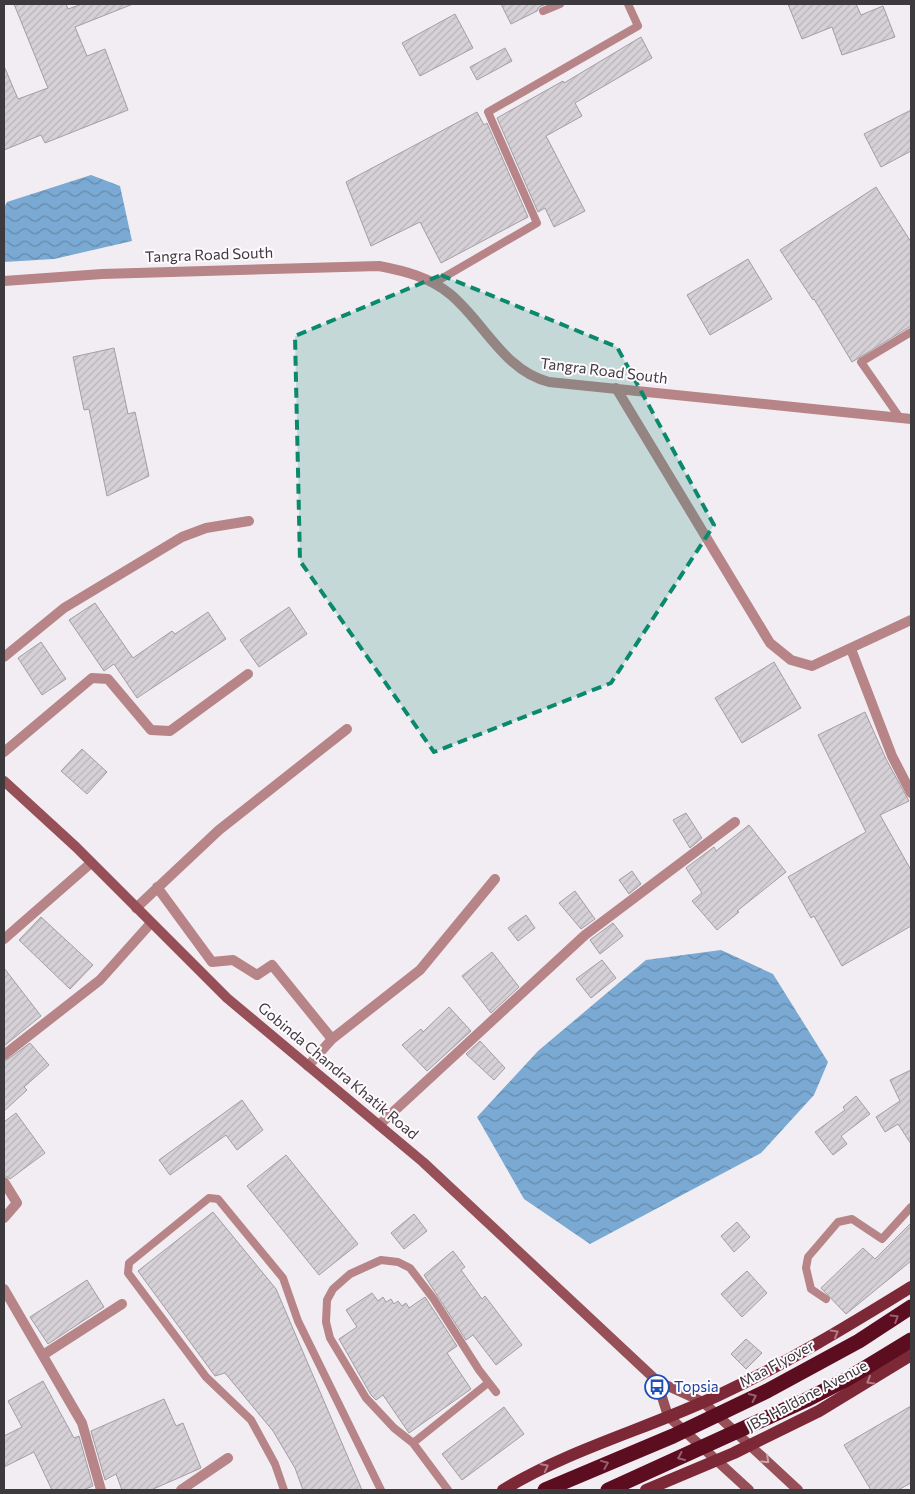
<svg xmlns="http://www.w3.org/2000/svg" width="915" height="1494" viewBox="0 0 915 1494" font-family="Commissioner,sans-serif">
<defs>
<pattern id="water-waves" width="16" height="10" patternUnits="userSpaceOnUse" patternTransform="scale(1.25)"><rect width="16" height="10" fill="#7aa9d3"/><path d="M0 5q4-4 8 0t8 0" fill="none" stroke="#658bac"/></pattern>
<pattern id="building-hatch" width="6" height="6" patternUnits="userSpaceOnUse" patternTransform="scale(1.25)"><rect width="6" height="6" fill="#d6d1d6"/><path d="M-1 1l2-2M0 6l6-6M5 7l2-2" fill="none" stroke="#b9b4b9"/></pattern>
</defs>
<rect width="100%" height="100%" fill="#f2edf2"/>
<path fill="url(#water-waves)" d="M 91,175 L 120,186 L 132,241 L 54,259 L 4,262 L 4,208 L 7,202 Z
M 721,950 L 773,974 L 828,1062 L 814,1095 L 761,1153 L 590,1244 L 524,1199 L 477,1117 L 538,1051 L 646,960 Z"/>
<path fill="url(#building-hatch)" stroke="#a39ea3" d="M 14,4 L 66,4 L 68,9 L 82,4 L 133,4 L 75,27 L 87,56 L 105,49 L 128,110 L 45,143 L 41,135 L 4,150 L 4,66 L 18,99 L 48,88 Z
M 501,4 L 546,4 L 539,7 L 537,11 L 511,24 Z
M 788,4 L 856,4 L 861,15 L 883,6 L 895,37 L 842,55 L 832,27 L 802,39 Z
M 455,14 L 473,48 L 420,76 L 402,43 Z
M 641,37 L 652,58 L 575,103 L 582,116 L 546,136 L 585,211 L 554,227 L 545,208 L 538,212 L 497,118 L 563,81 L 564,83 Z
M 505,48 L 512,61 L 477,80 L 470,67 Z
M 911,110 L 911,151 L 881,167 L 864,134 Z
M 477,112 L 484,125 L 487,123 L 528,217 L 441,263 L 420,222 L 371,246 L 346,182 Z
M 876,187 L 911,242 L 911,326 L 852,362 L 814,299 L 813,300 L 780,250 Z
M 748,259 L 772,299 L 710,335 L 687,295 Z
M 114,348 L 128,414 L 135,412 L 149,476 L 107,496 L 89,409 L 84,410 L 73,357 Z
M 95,603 L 133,658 L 172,631 L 175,634 L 208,612 L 226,639 L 137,698 L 114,664 L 104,671 L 69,620 Z
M 289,607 L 307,634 L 259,667 L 240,640 Z
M 41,642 L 66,679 L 42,695 L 18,658 Z
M 774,662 L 801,708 L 742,743 L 715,698 Z
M 865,712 L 886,759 L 909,801 L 880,815 L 911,870 L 911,926 L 842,966 L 814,916 L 811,918 L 788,877 L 866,832 L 818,735 Z
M 82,749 L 107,772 L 87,794 L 61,771 Z
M 686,813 L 702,838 L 690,848 L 673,820 Z
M 749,825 L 786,872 L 737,911 L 739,912 L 717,930 L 692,901 L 702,893 L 686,868 L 714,847 L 716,851 Z
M 632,871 L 641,884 L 629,894 L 619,880 Z
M 575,891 L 595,919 L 581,929 L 559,903 Z
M 526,915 L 535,928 L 518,941 L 508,928 Z
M 41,917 L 93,965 L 70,989 L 19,940 Z
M 613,923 L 623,936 L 600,954 L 590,940 Z
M 492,952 L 519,987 L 491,1013 L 462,976 Z
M 602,960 L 616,978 L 591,998 L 576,979 Z
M 4,968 L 41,1016 L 4,1046 Z
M 449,1007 L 471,1031 L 427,1071 L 402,1045 L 421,1029 L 423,1032 Z
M 480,1041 L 505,1068 L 494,1080 L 466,1054 Z
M 30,1043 L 49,1065 L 24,1087 L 27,1090 L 4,1111 L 4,1062 Z
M 911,1070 L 911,1144 L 898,1124 L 885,1132 L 876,1117 L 900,1101 L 890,1080 Z
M 856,1096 L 870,1114 L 841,1136 L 847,1144 L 833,1155 L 815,1132 L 845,1110 L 843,1107 Z
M 242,1100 L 263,1130 L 237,1150 L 226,1135 L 170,1175 L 159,1160 Z
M 16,1113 L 45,1153 L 10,1179 L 4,1175 L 4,1122 Z
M 286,1155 L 358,1244 L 319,1275 L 247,1186 Z
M 213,1212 L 276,1289 L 362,1490 L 303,1490 L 295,1468 L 273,1431 L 225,1373 L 215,1376 L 138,1271 Z
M 414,1214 L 427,1231 L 404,1249 L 391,1233 Z
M 737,1222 L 750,1237 L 734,1252 L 721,1236 Z
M 911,1223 L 911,1261 L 846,1314 L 821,1288 L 863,1248 L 875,1259 Z
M 453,1251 L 465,1267 L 461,1270 L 482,1299 L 485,1296 L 522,1345 L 496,1365 L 473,1335 L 466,1340 L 424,1275 Z
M 747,1271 L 767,1293 L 742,1317 L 721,1294 Z
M 87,1280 L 104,1307 L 48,1344 L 30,1317 Z
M 372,1293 L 378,1301 L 383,1297 L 386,1302 L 391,1299 L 394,1304 L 398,1301 L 402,1306 L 406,1303 L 409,1308 L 425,1297 L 457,1346 L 447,1353 L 471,1389 L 409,1433 L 383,1395 L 376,1400 L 371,1395 L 339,1339 L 357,1327 L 346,1310 Z
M 746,1339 L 762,1353 L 746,1369 L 731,1354 Z
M 43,1381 L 74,1438 L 79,1436 L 93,1486 L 83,1490 L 52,1490 L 34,1452 L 4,1467 L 4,1436 L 22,1427 L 8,1401 Z
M 164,1399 L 176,1426 L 183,1423 L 201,1468 L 151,1490 L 122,1490 L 116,1474 L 105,1480 L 91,1431 Z
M 911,1406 L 911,1483 L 898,1490 L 871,1490 L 844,1445 Z
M 504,1407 L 524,1434 L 462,1480 L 442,1454 Z"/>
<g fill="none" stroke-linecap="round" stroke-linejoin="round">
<path stroke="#b78488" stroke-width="8" d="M 543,11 L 560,4
M 434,283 L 537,223 L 488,112 L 638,26 L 628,4
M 900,418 L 861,362 L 911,332
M 826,1299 L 811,1289 L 806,1268 L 808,1257 L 838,1222 L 852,1219 L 882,1239 L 911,1207
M 413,1443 L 488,1383
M 284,1490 L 275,1464 L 251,1420 L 206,1377 L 128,1273 L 129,1263 L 209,1198 L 218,1199 L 283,1278 L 298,1321 L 381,1490
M 448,1490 L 413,1443 L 394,1428 L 366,1398 L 330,1338 L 326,1322 L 327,1300 L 333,1289 L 350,1274 L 381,1260 L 398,1262 L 410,1268 L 433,1298 L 479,1370 L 496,1392"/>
<path stroke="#b78488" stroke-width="10" d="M 4,281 L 102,274 L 379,266 C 405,271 429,277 450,294 C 484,322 504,371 549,382 L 911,419
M 616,388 L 770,643 L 791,660 L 812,666 L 911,620
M 851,649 L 892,756 L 911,793
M 4,657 L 64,608 L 182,537 L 206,528 L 249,521
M 4,752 L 92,678 L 108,679 L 151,730 L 170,731 L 248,674
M 157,887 L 212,962 L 233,960 L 257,975 L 272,965 L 332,1039
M 136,908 L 219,830 L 347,729
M 4,939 L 91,863
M 4,1055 L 100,980 L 151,923
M 308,1066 L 332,1039 L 420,970 L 495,879
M 379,1125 L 585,935 L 735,822
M 4,1182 L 17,1203 L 4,1218
M 4,1289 L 82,1423 L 101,1490
M 43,1355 L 122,1304
M 181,1490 L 228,1458"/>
<path stroke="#975058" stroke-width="10" d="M 4,781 L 76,847 L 227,998 L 423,1162 L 657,1381 L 703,1402 L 798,1490
M 657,1381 L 668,1416 L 749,1490"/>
<path stroke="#7d2837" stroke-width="12" d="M 503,1490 C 570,1449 647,1429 719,1395 C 785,1364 848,1326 911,1287
M 646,1490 L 734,1453 L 819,1411 L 911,1355"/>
<path stroke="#5d0d20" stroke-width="15" d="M 545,1490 L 673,1436 L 767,1391 L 859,1341 L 911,1307
M 608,1490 L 806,1400 L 847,1379 L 911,1340"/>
</g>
<defs><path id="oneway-chevron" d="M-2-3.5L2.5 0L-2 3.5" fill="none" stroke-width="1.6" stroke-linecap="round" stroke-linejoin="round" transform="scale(1.25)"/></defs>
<g stroke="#96606e">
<use href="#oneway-chevron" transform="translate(895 1318) rotate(-32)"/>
<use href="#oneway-chevron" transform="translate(753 1397) rotate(-25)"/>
<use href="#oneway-chevron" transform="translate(681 1457) rotate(156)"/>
<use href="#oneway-chevron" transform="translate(605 1464) rotate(-22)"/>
</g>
<g stroke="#b17c87">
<use href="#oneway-chevron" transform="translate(835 1333) rotate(-30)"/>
<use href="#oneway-chevron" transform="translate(870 1381) rotate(150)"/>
<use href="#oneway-chevron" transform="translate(545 1467) rotate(-28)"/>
</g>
<use stroke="#cba5ab" href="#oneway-chevron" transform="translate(766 1460) rotate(43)"/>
<path fill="#0a896d" fill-opacity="0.2" stroke="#0a896d" stroke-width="4" stroke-dasharray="10 6" stroke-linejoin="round" d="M 441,275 L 617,347 L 714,525 L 611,683 L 434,752 L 300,561 L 295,336 Z"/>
<defs>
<g id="bus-ring" transform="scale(1.25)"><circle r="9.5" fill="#fffafe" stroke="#1a4fb4" stroke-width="1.5"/><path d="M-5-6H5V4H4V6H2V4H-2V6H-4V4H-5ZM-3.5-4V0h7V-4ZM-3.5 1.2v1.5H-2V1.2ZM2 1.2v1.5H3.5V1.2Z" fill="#1a4fb4"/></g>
</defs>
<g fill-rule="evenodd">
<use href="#bus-ring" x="657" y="1387"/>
</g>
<g text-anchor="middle" stroke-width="4" stroke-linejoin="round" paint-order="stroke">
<g font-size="15" fill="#3c3a3c" stroke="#fffafe">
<text transform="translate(209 255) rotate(-2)" y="5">Tangra Road South</text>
<text transform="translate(604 371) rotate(7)" y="5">Tangra Road South</text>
<text transform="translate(338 1071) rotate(40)" y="5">Gobinda Chandra Khatik Road</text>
<text transform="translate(777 1364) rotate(-28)" y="5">Maa Flyover</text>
<text transform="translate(807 1396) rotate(-28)" y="5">JBS Haldane Avenue</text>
</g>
<g font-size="15" fill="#164399" stroke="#fffafe" text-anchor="start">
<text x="674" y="1392">Topsia</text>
</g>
</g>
<rect width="915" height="1494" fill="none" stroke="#3c3a3c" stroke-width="10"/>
</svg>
